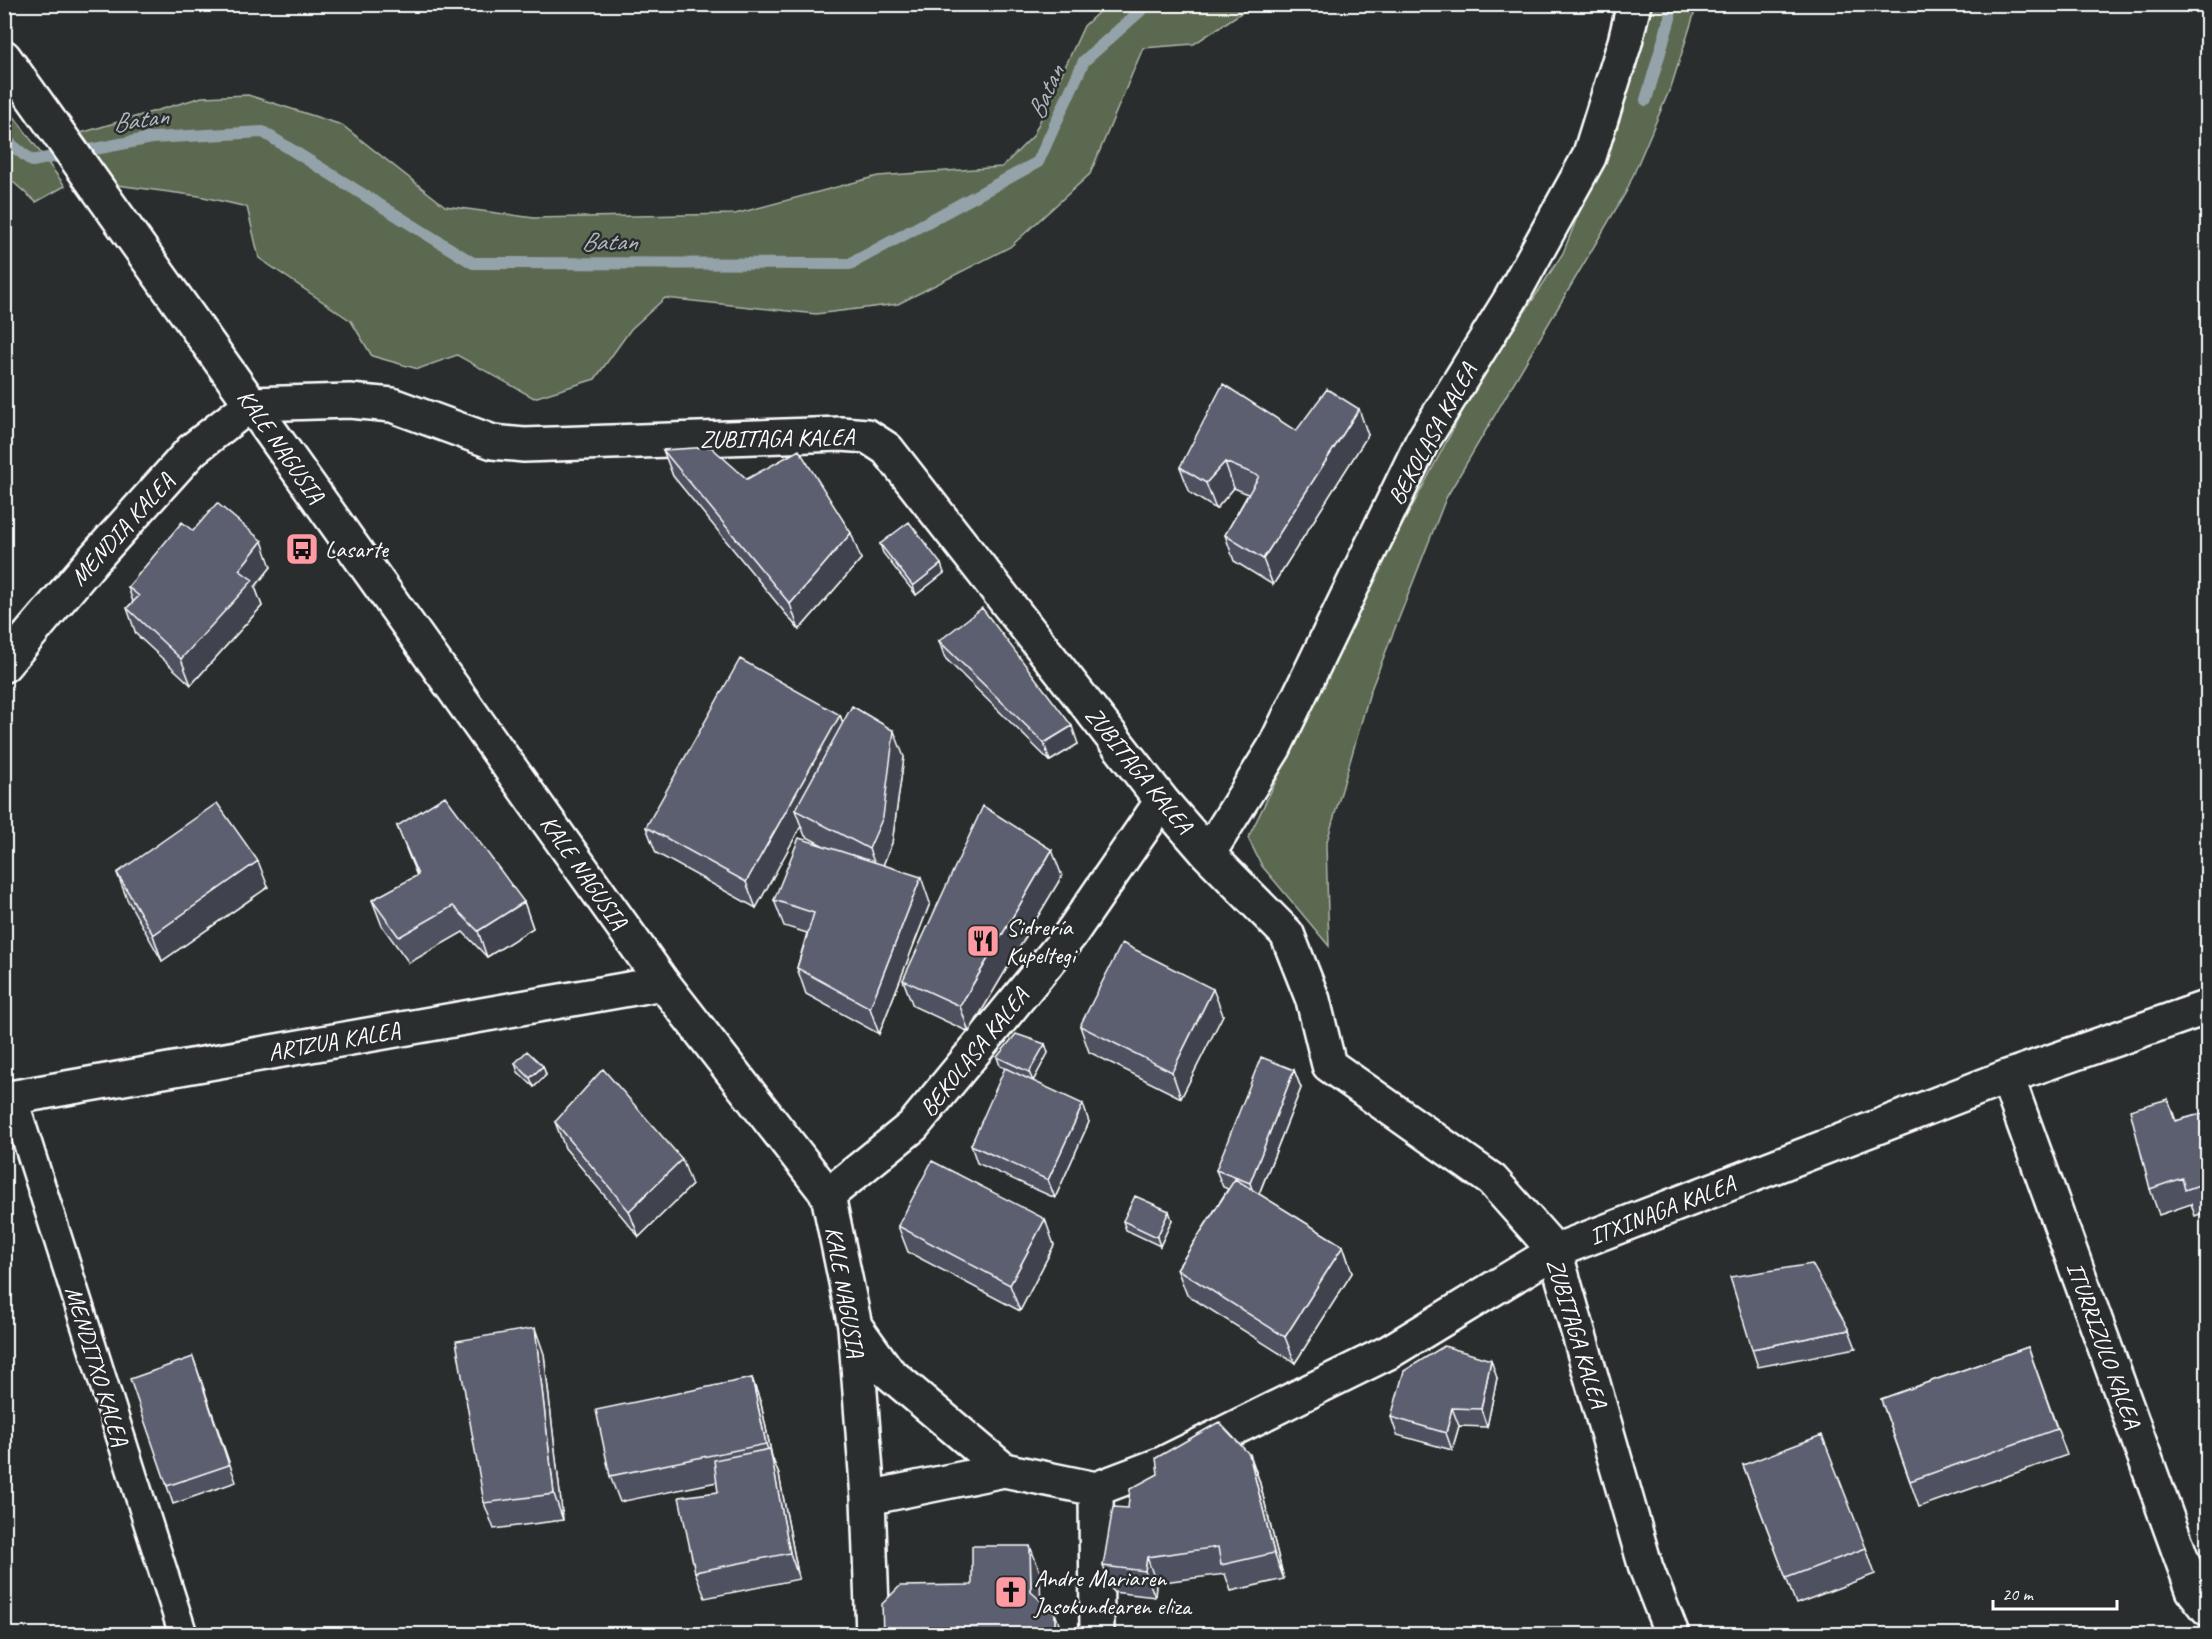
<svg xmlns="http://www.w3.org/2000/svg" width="2212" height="1639" viewBox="0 0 2212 1639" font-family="Caveat,sans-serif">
<rect width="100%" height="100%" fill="#2a2d2e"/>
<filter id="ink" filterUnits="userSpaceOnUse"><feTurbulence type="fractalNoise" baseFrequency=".0167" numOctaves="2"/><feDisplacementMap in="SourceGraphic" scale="12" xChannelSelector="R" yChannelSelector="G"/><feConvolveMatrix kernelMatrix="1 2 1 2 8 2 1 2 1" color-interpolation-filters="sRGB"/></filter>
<g filter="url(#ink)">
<path fill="#5b6951" stroke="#adb4a8" stroke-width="1.5" d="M 1107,4 L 1253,5 L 1194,44 L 1143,48 L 1090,174 L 1010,247 L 898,304 L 816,314 L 665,298 L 631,329 L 595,379 L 534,398 L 457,355 L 418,369 L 372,356 L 351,321 L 259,258 L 247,207 L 199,196 L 117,185 L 81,133 L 202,97 L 248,95 L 342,125 L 445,206 L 534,218 L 735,214 L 878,176 L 1002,167 L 1033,136 L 1084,26 Z
M 1648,5 L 1697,5 L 1672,84 L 1626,192 L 1446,498 L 1370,692 L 1326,845 L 1329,946 L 1262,866 L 1248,838 L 1394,541 L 1471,395 L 1563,253 L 1625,97 Z
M 5,104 L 65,186 L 36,202 L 5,175 Z"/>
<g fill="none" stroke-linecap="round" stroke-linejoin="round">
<path stroke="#94a2aa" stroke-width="12" d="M 1646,100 L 1670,18 L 1671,4
M 4,139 L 32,161 L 152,138 L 263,132 L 473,263 L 850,264 L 1038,162 L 1084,61 L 1148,4"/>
<g stroke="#fff" stroke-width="32">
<path id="pedestrian" d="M 13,1097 L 183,1634"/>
</g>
<g stroke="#fff" stroke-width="38">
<path id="minor" d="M 251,404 L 350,401 L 392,405 L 493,442 L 524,445 L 841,434 L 867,436 L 887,449 L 1162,801 L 1208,854 L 1287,934 L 1313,1000 L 1329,1065 L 1492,1180 L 1555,1251 L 1646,1568 L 1672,1634
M 251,404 L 663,983 L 828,1195 L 855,1326 L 868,1498 L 873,1634
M 4,665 L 92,561 L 192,450 L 251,404
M 1208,854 L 1274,748 L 1422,442 L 1510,300 L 1589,157 L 1625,42 L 1634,4
M 2007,1077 L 2193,1590 L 2208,1609
M 4,1099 L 663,983
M 828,1195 L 913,1126 L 1070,935 L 1162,801
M 855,1326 L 888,1372 L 1004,1470
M 1096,1489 L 1097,1634
M 868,1498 L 1004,1470 L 1096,1489 L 1162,1464 L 1389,1352 L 1555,1251 L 2007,1077 L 2208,1007"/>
</g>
<g stroke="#fff" stroke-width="38">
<path id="tertiary" d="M 4,57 L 251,404"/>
</g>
<use href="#pedestrian" stroke="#2a2d2e" stroke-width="27"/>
<use href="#minor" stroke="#2a2d2e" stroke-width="33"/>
<use href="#tertiary" stroke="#2a2d2e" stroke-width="33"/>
</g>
<path fill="#4e5160" stroke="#fff" stroke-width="1.5" d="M 1296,431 L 1368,435 L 1273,585 L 1234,561 L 1225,535 L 1248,494 L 1234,488 L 1216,509 L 1190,493 L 1180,467 Z
M 663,450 L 747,479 L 861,559 L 799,630 L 673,476 Z
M 193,531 L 271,567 L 255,587 L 262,606 L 191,685 L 136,634 L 127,608 L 133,602 L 128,587 Z
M 880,544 L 944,573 L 916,595 L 883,553 Z
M 939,641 L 1078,744 L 1050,761 L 945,658 Z
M 840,715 L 843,723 L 904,757 L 892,843 L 883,865 L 930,903 L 879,1034 L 806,994 L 797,968 L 807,933 L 784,926 L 774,900 L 824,846 L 805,836 L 801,826 L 756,908 L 656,853 L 646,827 Z
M 397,826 L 524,902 L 533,928 L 487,957 L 463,932 L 409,963 L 382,926 L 372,900 L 417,876 Z
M 117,873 L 268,887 L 162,961 L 127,899 Z
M 1062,876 L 969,1032 L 913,1006 L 903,980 Z
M 1223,1015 L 1181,1098 L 1089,1052 L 1080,1026 Z
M 1045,1044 L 1048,1053 L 1033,1081 L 1089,1122 L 1055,1198 L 977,1163 L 971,1145 L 1007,1069 L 1000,1066 L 997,1057 Z
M 515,1063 L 543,1066 L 546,1075 L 534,1087 L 518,1072 Z
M 1294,1070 L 1301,1088 L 1259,1194 L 1343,1246 L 1352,1273 L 1295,1363 L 1187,1295 L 1177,1269 L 1228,1189 L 1223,1187 L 1216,1170 Z
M 2168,1099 L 2176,1121 L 2208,1112 L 2208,1211 L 2195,1216 L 2191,1204 L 2159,1215 L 2150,1189 Z
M 555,1122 L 692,1185 L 639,1237 L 565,1148 Z
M 1172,1220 L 1160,1246 L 1126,1230 L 1123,1221 Z
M 898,1226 L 1054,1245 L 1020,1311 L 908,1252 Z
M 1849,1330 L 1856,1348 L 1758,1367 L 1752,1349 Z
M 2028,1347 L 2067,1455 L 1919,1507 L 1881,1399 Z
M 544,1354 L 563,1520 L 494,1529 L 484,1503 Z
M 193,1357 L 236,1482 L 173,1504 L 167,1486 Z
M 752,1378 L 761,1404 L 772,1457 L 779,1475 L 799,1579 L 705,1598 L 695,1572 L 718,1492 L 717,1482 L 620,1502 L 610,1476 Z
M 1497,1378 L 1487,1427 L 1459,1426 L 1452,1450 L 1397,1435 L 1391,1417 Z
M 1250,1454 L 1259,1480 L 1284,1579 L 1231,1591 L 1225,1574 L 1156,1583 L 1155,1597 L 1113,1592 L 1103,1566 L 1128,1508 Z
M 1743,1465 L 1866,1548 L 1875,1574 L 1796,1604 Z"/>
<path fill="#40424e" stroke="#fff" stroke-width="1.5" d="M 1359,409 L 1368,435 L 1273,585 L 1263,559 Z
M 1225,462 L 1234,488 L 1216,509 L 1206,483 Z
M 851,533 L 861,559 L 799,630 L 790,604 Z
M 262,541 L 271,567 L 255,587 L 262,606 L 191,685 L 181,659 L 239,570 Z
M 941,564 L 944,573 L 916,595 L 913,586 Z
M 840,715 L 849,741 L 795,810 L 801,826 L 756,908 L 746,882 Z
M 1072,726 L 1078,744 L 1050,761 L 1044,743 Z
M 894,731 L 904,757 L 892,843 L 879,875 L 869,849 Z
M 1052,850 L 1062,876 L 969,1032 L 960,1006 Z
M 258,861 L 268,887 L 162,961 L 153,935 Z
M 921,877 L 930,903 L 879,1034 L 870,1008 Z
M 524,902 L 533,928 L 487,957 L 478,931 Z
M 1213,989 L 1223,1015 L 1181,1098 L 1172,1072 Z
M 1045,1044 L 1048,1053 L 1033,1081 L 1029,1072 Z
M 543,1066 L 546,1075 L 534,1087 L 530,1078 Z
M 1294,1070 L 1301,1088 L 1256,1201 L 1250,1183 Z
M 1083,1104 L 1089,1122 L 1055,1198 L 1048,1180 Z
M 682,1159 L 692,1185 L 639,1237 L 629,1211 Z
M 1169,1211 L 1172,1220 L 1160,1246 L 1157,1237 Z
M 1045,1219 L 1054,1245 L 1020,1311 L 1010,1285 Z
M 1343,1246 L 1352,1273 L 1295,1363 L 1285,1337 Z
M 535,1328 L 544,1354 L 563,1520 L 554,1494 Z
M 1491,1360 L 1497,1378 L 1487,1427 L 1481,1409 Z
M 752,1378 L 761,1404 L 772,1457 L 779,1475 L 799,1579 L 790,1553 L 772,1461 L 766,1444 Z
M 1452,1408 L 1459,1426 L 1452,1450 L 1446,1433 Z
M 1249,1454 L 1259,1480 L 1284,1579 L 1274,1553 Z
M 1030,1546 L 1040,1572 L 1041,1618 L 1031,1592 Z
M 1147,1557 L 1156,1583 L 1155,1597 L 1145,1571 Z
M 1055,1613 L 1063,1635 L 1055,1635 Z"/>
<path fill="#5b5e70" stroke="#fff" stroke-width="1.5" d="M 1223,384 L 1296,431 L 1327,389 L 1359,409 L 1263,559 L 1225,535 L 1259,476 L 1225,462 L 1206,483 L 1180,467 Z
M 711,447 L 747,479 L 799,450 L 851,533 L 790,604 L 663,450 Z
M 217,503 L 262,541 L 239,570 L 253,580 L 181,659 L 127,608 L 139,596 L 128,587 L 182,522 L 193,531 Z
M 909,522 L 941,564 L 913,586 L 880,544 Z
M 982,608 L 1072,726 L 1044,743 L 939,641 Z
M 740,659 L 840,715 L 746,882 L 646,827 Z
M 852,706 L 894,731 L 883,817 L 869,849 L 795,810 Z
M 445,796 L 524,902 L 478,931 L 453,906 L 399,937 L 372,900 L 418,875 L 397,826 Z
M 217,803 L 258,861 L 153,935 L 117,873 Z
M 983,806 L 1052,850 L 960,1006 L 903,980 Z
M 799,838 L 921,877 L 870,1008 L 797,968 L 814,913 L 774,900 Z
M 1122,943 L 1213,989 L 1172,1072 L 1080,1026 Z
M 1016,1034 L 1045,1044 L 1029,1072 L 997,1057 Z
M 527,1051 L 543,1066 L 530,1078 L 515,1063 Z
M 1261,1057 L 1294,1070 L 1250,1183 L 1216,1170 Z
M 1005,1068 L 1083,1104 L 1048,1180 L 971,1145 Z
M 603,1069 L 682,1159 L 629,1211 L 555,1122 Z
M 2168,1099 L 2175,1121 L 2208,1112 L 2208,1182 L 2185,1190 L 2182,1178 L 2150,1189 L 2130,1110 Z
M 932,1161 L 1045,1219 L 1010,1285 L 898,1226 Z
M 1235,1179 L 1343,1246 L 1285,1337 L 1177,1269 Z
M 1135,1196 L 1169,1211 L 1157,1237 L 1123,1221 Z
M 1812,1264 L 1849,1330 L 1752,1349 L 1730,1277 Z
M 535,1328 L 554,1494 L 484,1503 L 456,1341 Z
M 1444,1346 L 1491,1360 L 1481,1409 L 1452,1408 L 1446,1433 L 1391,1417 L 1404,1371 Z
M 2028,1347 L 2057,1429 L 1910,1481 L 1881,1399 Z
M 193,1357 L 229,1465 L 167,1486 L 130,1379 Z
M 752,1378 L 766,1444 L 610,1476 L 596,1410 Z
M 1219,1422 L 1249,1454 L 1274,1553 L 1221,1565 L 1218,1547 L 1147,1557 L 1145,1571 L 1103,1566 L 1113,1507 L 1128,1508 L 1130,1489 L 1158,1474 L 1156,1458 Z
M 1822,1435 L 1866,1548 L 1786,1578 L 1743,1465 Z
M 770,1449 L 790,1553 L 695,1572 L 679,1497 L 718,1492 L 714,1460 Z
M 972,1546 L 1030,1546 L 1031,1592 L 1055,1613 L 1055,1635 L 883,1635 L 882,1604 L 900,1586 L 972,1585 Z"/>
</g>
<defs>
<g id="bus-square" transform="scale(1.725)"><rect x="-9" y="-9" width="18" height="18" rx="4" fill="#ff9aa2" stroke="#2a2d2e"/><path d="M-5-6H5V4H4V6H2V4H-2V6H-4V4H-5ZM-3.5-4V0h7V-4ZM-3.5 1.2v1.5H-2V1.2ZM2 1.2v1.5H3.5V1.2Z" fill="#111"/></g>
<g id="restaurant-square" transform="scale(1.725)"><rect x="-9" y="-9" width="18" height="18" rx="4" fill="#ff9aa2" stroke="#2a2d2e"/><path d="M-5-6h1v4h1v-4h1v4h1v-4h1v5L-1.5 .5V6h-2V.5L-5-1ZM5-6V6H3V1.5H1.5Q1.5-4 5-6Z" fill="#111"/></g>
<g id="church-square" transform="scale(1.725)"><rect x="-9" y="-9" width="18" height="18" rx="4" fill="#ff9aa2" stroke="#2a2d2e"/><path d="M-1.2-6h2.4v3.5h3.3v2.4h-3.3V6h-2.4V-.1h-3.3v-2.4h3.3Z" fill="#111"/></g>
</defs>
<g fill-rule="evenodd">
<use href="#bus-square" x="302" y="549"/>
<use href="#restaurant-square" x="983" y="941"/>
<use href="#church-square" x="1011" y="1592"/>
</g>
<g text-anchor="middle" stroke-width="5" stroke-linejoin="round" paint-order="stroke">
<g font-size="24" fill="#fff" stroke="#2a2d2e">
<text transform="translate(1432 434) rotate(-61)" y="8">BEKOLASA KALEA</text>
<text transform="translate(777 438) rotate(-1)" y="8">ZUBITAGA KALEA</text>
<text transform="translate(281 446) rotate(55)" y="8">KALE NAGUSIA</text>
<text transform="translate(122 529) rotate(-48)" y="8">MENDIA KALEA</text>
<text transform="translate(1139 770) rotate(51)" y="8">ZUBITAGA KALEA</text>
<text transform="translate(584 872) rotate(55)" y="8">KALE NAGUSIA</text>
<text transform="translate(334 1041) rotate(-10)" y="8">ARTZUA KALEA</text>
<text transform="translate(974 1052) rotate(-51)" y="8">BEKOLASA KALEA</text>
<text transform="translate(1662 1210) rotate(-21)" y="8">ITXINAGA KALEA</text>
<text transform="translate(845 1292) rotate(80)" y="8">KALE NAGUSIA</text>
<text transform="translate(1577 1333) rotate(73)" y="8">ZUBITAGA KALEA</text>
<text transform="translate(2104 1345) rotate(70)" y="8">ITURRIZULO KALEA</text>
<text transform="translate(97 1366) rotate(73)" y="8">MENDITXO KALEA</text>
</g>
<g font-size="24" fill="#fff" stroke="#2a2d2e" text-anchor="start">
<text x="325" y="557">Lasarte</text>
<text x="1006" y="935">Sidrería<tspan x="1006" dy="28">Kupeltegi</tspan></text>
<text x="1034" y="1586">Andre Mariaren<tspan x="1034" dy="28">Jasokundearen eliza</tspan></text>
</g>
<g font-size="26" font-style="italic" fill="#afb9bf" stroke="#2a2d2e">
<text transform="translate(1045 92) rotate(-66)" y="9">Batan</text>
<text transform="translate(140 119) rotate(-8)" y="9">Batan</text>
<text x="609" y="250">Batan</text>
</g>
</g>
<rect width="2212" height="1639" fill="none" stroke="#2a2d2e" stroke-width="24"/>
<rect x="12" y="12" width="2188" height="1615" fill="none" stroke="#fff" stroke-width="2" filter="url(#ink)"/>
<path d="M1993 1600v9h124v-9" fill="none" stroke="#ffffff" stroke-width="3"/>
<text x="2002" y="1600" font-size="18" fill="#ffffff" stroke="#2a2d2e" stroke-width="4.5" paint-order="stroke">20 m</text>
</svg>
